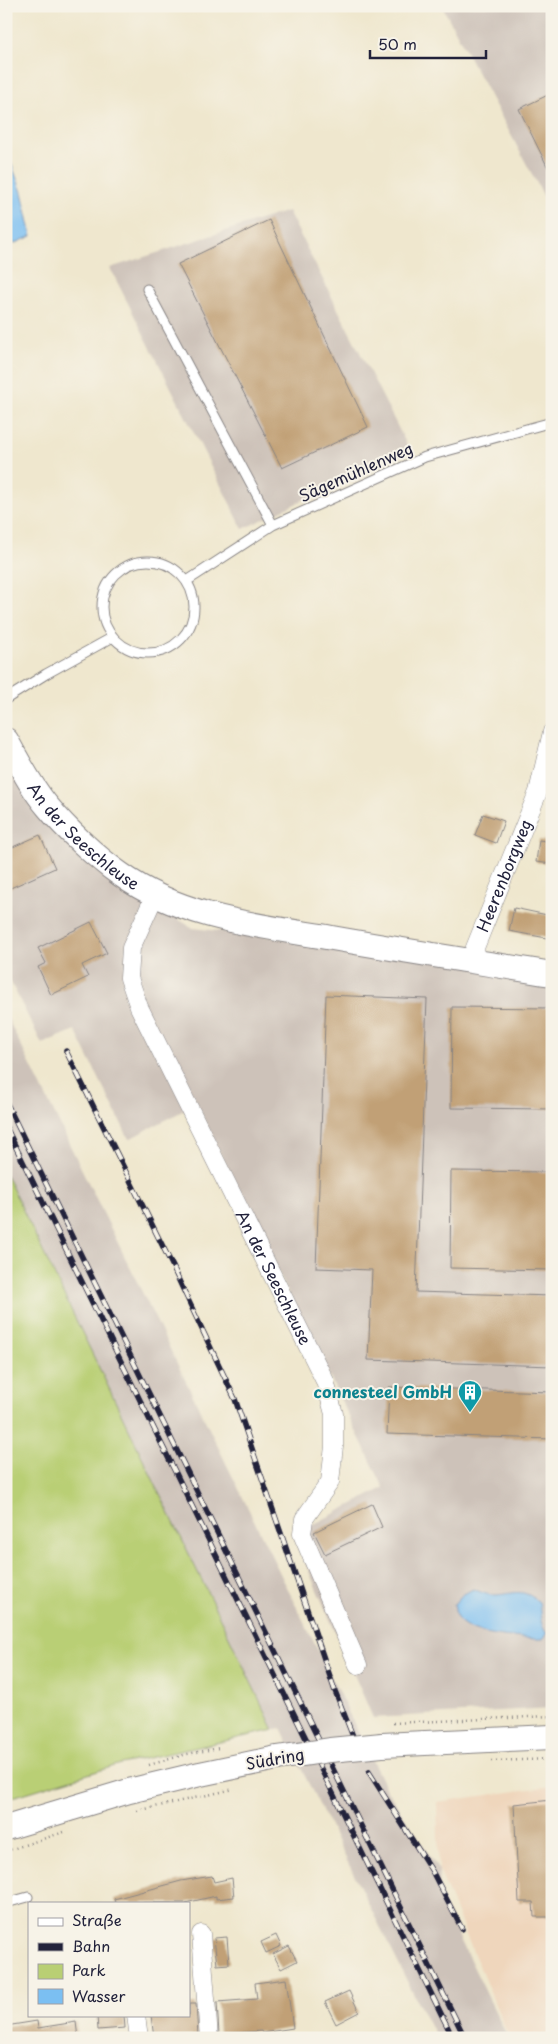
<svg xmlns="http://www.w3.org/2000/svg" width="558" height="2044" viewBox="0 0 558 2044" font-family="'Playpen Sans',sans-serif">
<rect width="100%" height="100%" fill="#f7f3e8"/>
<filter id="ink" filterUnits="userSpaceOnUse"><feTurbulence type="fractalNoise" baseFrequency=".02" numOctaves="2"/><feDisplacementMap in="SourceGraphic" scale="10" xChannelSelector="R" yChannelSelector="G"/><feConvolveMatrix kernelMatrix="1 2 1 2 8 2 1 2 1" color-interpolation-filters="sRGB"/></filter>
<filter id="wash" filterUnits="userSpaceOnUse"><feTurbulence type="fractalNoise" baseFrequency=".0096" numOctaves="4" result="noise"/><feDisplacementMap in="SourceGraphic" scale="20" xChannelSelector="R" yChannelSelector="G"/><feGaussianBlur stdDeviation="1.12" result="paint"/><feColorMatrix in="noise" values="0 0 0 0 0 0 0 0 0 0 0 0 0 0 0 0 0 1.4 0 .05"/><feComposite in="paint" operator="in"/></filter>
<g filter="url(#wash)">
<rect width="100%" height="100%" fill="#efe7ce"/>
<path fill="#efd6bc" d="M 552,1786 L 552,2038 L 509,2038 L 439,1870 L 437,1802 Z"/>
<path fill="#cdc2b9" d="M 442,6 L 552,6 L 552,203 L 548,204 Z
M 288,211 L 409,449 L 243,529 L 110,268 Z
M 6,762 L 28,799 L 94,870 L 193,928 L 470,960 L 552,991 L 552,1708 L 373,1718 L 293,1535 L 384,1488 L 196,1104 L 129,1139 L 75,1030 L 42,1044 L 6,973 Z
M 6,1015 L 385,1787 L 439,1870 L 438,1894 L 508,2038 L 437,2038 L 415,1997 L 281,1728 L 274,1730 L 6,1175 Z"/>
<path fill="#b9cf74" stroke="#6e7858" d="M 6,1175 L 274,1730 L 121,1764 L 6,1799 Z"/>
<path fill="#7bbff2" stroke="#4e7096" d="M 6,150 L 22,192 L 32,236 L 6,247 Z
M 473,1589 C 479,1591 486,1595 493,1595 C 512,1595 521,1586 539,1602 C 541,1614 539,1624 547,1634 L 543,1639 L 535,1639 C 515,1637 466,1636 456,1616 C 455,1612 455,1607 454,1604 L 462,1595 Z"/>
<g id="blocks">
<path fill="#c1a076" d="M 552,93 L 552,176 L 519,109 Z
M 269,220 L 368,427 L 282,468 L 178,264 Z
M 483,814 L 504,821 L 496,843 L 475,835 Z
M 40,835 L 55,868 L 6,890 L 6,850 Z
M 539,840 L 552,842 L 552,864 L 536,862 Z
M 514,908 L 552,916 L 552,939 L 509,931 Z
M 91,922 L 107,953 L 82,965 L 88,977 L 51,995 L 38,967 L 46,963 L 38,948 Z
M 326,995 L 427,999 L 416,1292 L 552,1296 L 552,1366 L 368,1360 L 372,1270 L 316,1268 Z
M 452,1007 L 552,1008 L 552,1109 L 451,1108 Z
M 451,1171 L 552,1172 L 552,1270 L 450,1268 Z
M 389,1387 L 552,1392 L 552,1439 L 387,1434 Z
M 372,1504 L 382,1527 L 325,1554 L 314,1532 Z
M 552,1800 L 552,1917 L 534,1917 L 533,1902 L 519,1902 L 514,1804 Z
M 212,1876 L 214,1882 L 232,1878 L 234,1897 L 216,1899 L 216,1896 L 185,1903 L 115,1903 L 114,1899 L 181,1881 Z
M 276,1935 L 281,1946 L 266,1953 L 261,1942 Z
M 227,1937 L 229,1964 L 217,1965 L 214,1938 Z
M 289,1946 L 297,1961 L 281,1969 L 273,1954 Z
M 286,1979 L 293,2028 L 262,2033 L 261,2031 L 219,2034 L 217,2002 L 257,1999 L 255,1983 Z
M 349,1991 L 359,2012 L 336,2024 L 325,2002 Z
M 189,2004 L 196,2004 L 198,2036 L 154,2038 L 151,2015 L 189,2015 Z
M 97,2015 L 124,2015 L 125,2028 L 98,2030 Z
M 37,2021 L 38,2028 L 76,2022 L 78,2038 L 6,2038 L 6,2026 Z"/>
</g>
</g>
<g filter="url(#ink)">
<use href="#blocks" fill-opacity="0" stroke="#888484" stroke-width="1"/>
<g fill="none" stroke-linecap="round" stroke-linejoin="round">
<g stroke="#888484" stroke-width="11">
<path id="lane" d="M 147,289 L 273,525
M102 607a46 46 0 1 1 92 0a46 46 0 1 1-92 0Z
M 187,581 L 273,525 L 425,457 L 552,422
M 6,699 L 46,674 L 113,637
M 6,1903 L 28,1897"/>
</g>
<g stroke="#888484" stroke-width="19">
<g id="street">
<path id="s1" d="M 155,895 L 131,948 L 129,978 L 139,1007 L 325,1381 L 334,1414 L 334,1446 L 330,1482 L 304,1519 L 302,1534 L 358,1665"/>
<path id="s2" d="M 470,960 L 538,792 L 552,732"/>
<path d="M 201,1934 L 209,2038"/>
<path d="M 136,2015 L 139,2038"/>
</g>
</g>
<g stroke="#888484" stroke-width="26">
<g id="secondary">
<path id="s3" d="M 6,740 C 19,763 31,787 48,807 C 66,829 97,858 120,874 C 181,918 260,926 332,938 C 405,951 478,962 552,974"/>
<path d="M 382,1745 L 552,1737"/>
<path d="M 6,1828 L 129,1791 L 200,1774 L 277,1758"/>
</g>
</g>
<path stroke="#888484" stroke-width="2.5" stroke-dasharray="1 4" stroke-linecap="butt" d="M 393,1723 L 552,1716
M 491,1761 L 552,1759
M 149,1765 L 187,1754 L 219,1748
M 137,1811 L 234,1789
M 6,1851 L 64,1832"/>
<use href="#lane" stroke="#fff" stroke-width="9"/>
<use href="#street" stroke="#fff" stroke-width="18"/>
<use href="#secondary" stroke="#fff" stroke-width="24"/>
<g stroke="#22223b" stroke-width="5.5">
<path id="rail" d="M 66,1051 L 177,1275
M 6,1102 L 465,2038
M 6,1127 L 453,2038
M 174,1270 L 235,1399 L 335,1691 L 356,1744
M 369,1772 L 432,1871 L 462,1929"/>
</g>
<use href="#rail" stroke="#f7f3e8" stroke-width="4" stroke-dasharray="11" stroke-linecap="butt"/>
<g stroke="#888484" stroke-width="26" stroke-linecap="butt">
<path id="secondary-bridge" d="M 277,1758 L 330,1750 L 382,1745"/>
</g>
<use href="#secondary-bridge" stroke="#fff" stroke-width="24"/>
</g>
</g>
<defs>
<g id="building-pin" transform="scale(1.25)"><path d="M0 17L-7.5 6A9.5 9.5 0 1 1 7.5 6Z" fill="#0f9aa8" stroke="#f7f3e8"/><path d="M-4-6H4V6H1V3H-1V6H-4ZM-2.5-4.3h1.7v1.8h-1.7ZM.8-4.3h1.7v1.8H.8ZM-2.5-1h1.7V.8h-1.7ZM.8-1h1.7V.8H.8Z" fill="#fff"/></g>
</defs>
<g fill-rule="evenodd">
<use href="#building-pin" x="470" y="1392"/>
</g>
<g text-anchor="middle" stroke-width="4" stroke-linejoin="round" paint-order="stroke">
<g font-size="16" fill="#22223b" stroke="#f7f3e8">
<text transform="translate(356 472) rotate(-24)" y="6">Sägemühlenweg</text>
<text dy="6" stroke="none"><textPath href="#s3" startOffset="125">An der Seeschleuse</textPath></text>
<text dy="6" stroke="none"><textPath href="#s2" startOffset="91">Heerenborgweg</textPath></text>
<text dy="6" stroke="none"><textPath href="#s1" startOffset="421">An der Seeschleuse</textPath></text>
<text transform="translate(275 1759) rotate(-10)" y="6">Südring</text>
</g>
<g font-size="16" font-weight="bold" fill="#0d838f" stroke="#f7f3e8" text-anchor="end">
<text x="452" y="1398">connesteel GmbH</text>
</g>
</g>
<rect width="558" height="2044" fill="none" stroke="#f7f3e8" stroke-width="25"/>
<rect x="28" y="1902" width="162" height="115" fill="#f7f3e8" stroke="#a29fa3"/>
<rect x="38" y="1918" width="25" height="8" fill="#ffffff" stroke="#a29fa3"/>
<text x="72" y="1926" font-size="15" fill="#22223b">Straße</text>
<rect x="38" y="1943" width="25" height="8" fill="#22223b" stroke="#a29fa3"/>
<text x="72" y="1952" font-size="15" fill="#22223b">Bahn</text>
<rect x="38" y="1964" width="25" height="15" fill="#b9cf74" stroke="#a29fa3"/>
<text x="72" y="1976" font-size="15" fill="#22223b">Park</text>
<rect x="38" y="1989" width="25" height="15" fill="#7bbff2" stroke="#a29fa3"/>
<text x="72" y="2002" font-size="15" fill="#22223b">Wasser</text>
<path d="M370 50v8h116v-8" fill="none" stroke="#22223b" stroke-width="2.5"/>
<text x="378" y="50" font-size="15" fill="#22223b" stroke="#f7f3e8" stroke-width="4" paint-order="stroke">50 m</text>
</svg>
